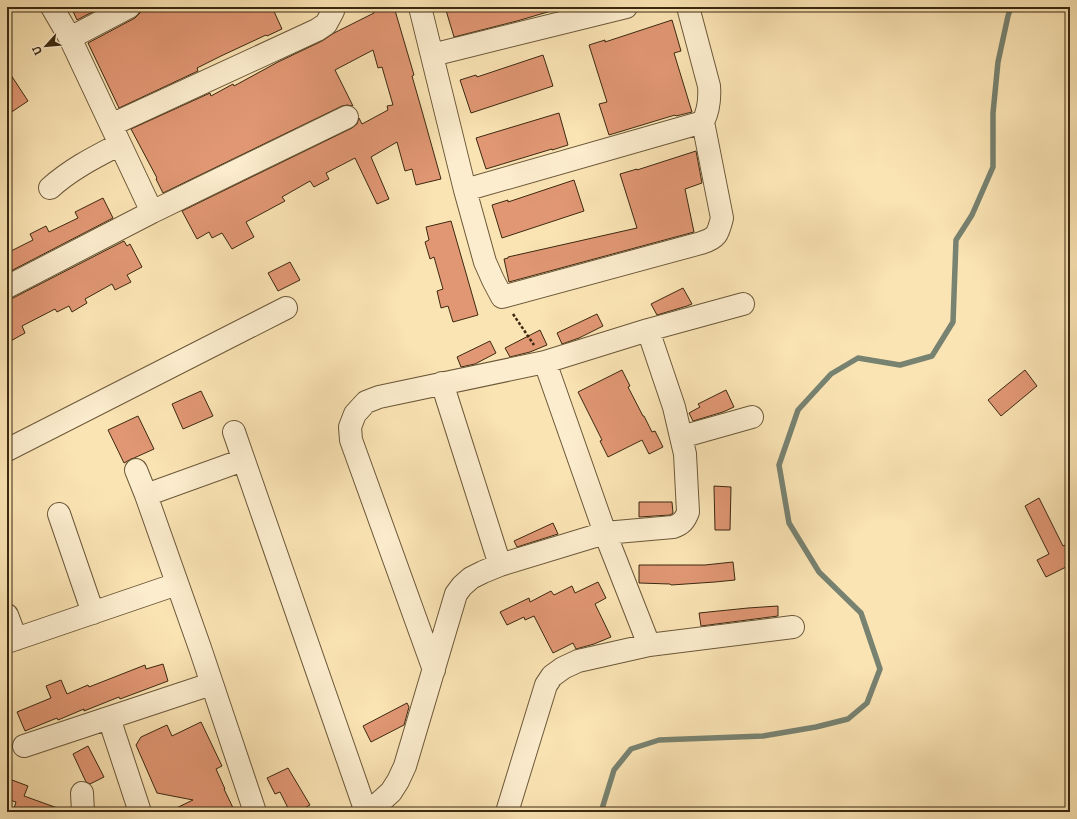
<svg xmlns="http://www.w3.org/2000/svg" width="1077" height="819" viewBox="0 0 1077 819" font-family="'IM FELL DW Pica',serif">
<rect width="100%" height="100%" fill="#fbe4b4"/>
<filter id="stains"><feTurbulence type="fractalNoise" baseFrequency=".005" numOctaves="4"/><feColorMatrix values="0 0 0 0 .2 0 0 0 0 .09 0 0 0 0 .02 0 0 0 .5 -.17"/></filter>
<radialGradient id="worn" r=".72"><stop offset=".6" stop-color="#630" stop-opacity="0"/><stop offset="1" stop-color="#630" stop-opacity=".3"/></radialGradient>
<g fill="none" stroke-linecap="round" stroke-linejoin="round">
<path stroke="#778271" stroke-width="5.5" d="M 601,812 L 614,770 L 631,749 L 659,740 L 763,736 L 816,727 L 848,719 L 867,703 L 880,669 L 861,613 L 819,572 L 789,523 L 779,465 L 798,410 L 831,374 L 858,358 L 900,365 L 932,356 L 953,322 L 956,240 L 972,215 L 993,167 L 993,113 L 998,62 L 1008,16 L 1011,7"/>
</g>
<path fill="#e19774" stroke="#3b2910" d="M 71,7 L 102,7 L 77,20 Z
M 141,7 L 272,7 L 282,29 L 267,36 L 266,35 L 221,56 L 197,68 L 198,71 L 119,108 L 88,43 L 135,18 L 140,13 Z
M 371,7 L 394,7 L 414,75 L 412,76 L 422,111 L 441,179 L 416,185 L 412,169 L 405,171 L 397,142 L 371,157 L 389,199 L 377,204 L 355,158 L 326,173 L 329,179 L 314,187 L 310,181 L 282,197 L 285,201 L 246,222 L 254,237 L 232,249 L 222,233 L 212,238 L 209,232 L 197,239 L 182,211 L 352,128 L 357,124 L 359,118 L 362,124 L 388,110 L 387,106 L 393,105 L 382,67 L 378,68 L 373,50 L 335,70 L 353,106 L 347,105 L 342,106 L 163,193 L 156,179 L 157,178 L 131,129 L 210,93 L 211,96 L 233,84 L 234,86 L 278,62 L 322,41 L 334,33 L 374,13 Z
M 445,7 L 551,7 L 551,11 L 517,21 L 454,37 Z
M 672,20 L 681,51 L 674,53 L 692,112 L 676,116 L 675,115 L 609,135 L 599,104 L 607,102 L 589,45 L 605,40 L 605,42 Z
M 543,55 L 553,86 L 471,113 L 460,80 L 476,75 L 477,77 Z
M 7,69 L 28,101 L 7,115 Z
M 559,113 L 568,145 L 552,150 L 552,149 L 486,169 L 476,138 Z
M 696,151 L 702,183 L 685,189 L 694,232 L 509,282 L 504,259 L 508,258 L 508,257 L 637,228 L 620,174 L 637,169 L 637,170 Z
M 574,180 L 584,211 L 502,238 L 492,205 L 508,200 L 508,202 Z
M 103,198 L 113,218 L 7,273 L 7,253 L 33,240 L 30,234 L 46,226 L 49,232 L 78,218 L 75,212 Z
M 451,221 L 478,315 L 453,322 L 448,306 L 441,308 L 437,291 L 443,289 L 434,257 L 430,259 L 425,242 L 429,240 L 426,227 Z
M 124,241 L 127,246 L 130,244 L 142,267 L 127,275 L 131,282 L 115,290 L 112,284 L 85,299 L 87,303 L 72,312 L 69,306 L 57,312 L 55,309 L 22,326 L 25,333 L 7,343 L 7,299 L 13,298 Z
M 290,262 L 300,280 L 278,291 L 268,273 Z
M 683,288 L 692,304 L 687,306 L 657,315 L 651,304 Z
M 597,314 L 603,326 L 579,338 L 562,344 L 557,333 Z
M 540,330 L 547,345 L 530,352 L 510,357 L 505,348 Z
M 490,341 L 496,353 L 475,364 L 461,367 L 457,357 Z
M 622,370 L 630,386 L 628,387 L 643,416 L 644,416 L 652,432 L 655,431 L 663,447 L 649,454 L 642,440 L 608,457 L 600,441 L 602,440 L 578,392 Z
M 1025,370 L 1037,386 L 1001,416 L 988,400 Z
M 726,390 L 734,407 L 723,412 L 693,421 L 689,413 L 700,407 L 698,404 Z
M 201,391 L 213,416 L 183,429 L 172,404 Z
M 138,416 L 154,449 L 134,458 L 131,459 L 124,463 L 108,430 Z
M 714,486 L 731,487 L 730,530 L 715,530 Z
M 1039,498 L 1063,546 L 1070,543 L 1070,565 L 1046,577 L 1037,560 L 1049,554 L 1025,506 Z
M 639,502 L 672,502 L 673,513 L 670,515 L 639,517 Z
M 553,523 L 558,534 L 517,547 L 514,541 Z
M 733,562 L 735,580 L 715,582 L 671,585 L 670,584 L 639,583 L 639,565 L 705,565 Z
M 598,582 L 606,598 L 595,604 L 611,637 L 594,644 L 576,649 L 573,643 L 553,653 L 534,616 L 525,620 L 524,617 L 507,625 L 500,612 L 529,598 L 530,602 L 551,591 L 554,595 L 572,586 L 575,593 Z
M 778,606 L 778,616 L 701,626 L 699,613 L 748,608 Z
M 163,664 L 168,681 L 120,699 L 119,697 L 84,711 L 84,709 L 58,720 L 57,718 L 25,731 L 17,712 L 51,698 L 46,686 L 61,680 L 67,694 L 88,685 L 89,687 L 145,665 L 146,669 Z
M 407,703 L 409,707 L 404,725 L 371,742 L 363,726 Z
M 201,722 L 222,766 L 216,769 L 225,789 L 224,789 L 235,812 L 168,812 L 193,800 L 157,793 L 136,745 L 141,737 L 167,725 L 172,736 Z
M 88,746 L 104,777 L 90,784 L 86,782 L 73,754 Z
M 288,768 L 310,805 L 297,812 L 290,812 L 280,792 L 275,794 L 267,778 Z
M 12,780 L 28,786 L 24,796 L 63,810 L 63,812 L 13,812 L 16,802 L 7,799 L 7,793 Z"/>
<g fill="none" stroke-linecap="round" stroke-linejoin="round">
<g stroke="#6b5839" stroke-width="24">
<path id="minor" d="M 52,7 L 70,38 L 152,212
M 420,7 L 465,190 L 485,262 L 493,280 L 502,297 L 701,243 C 717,238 718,234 722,218 L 703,122 C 709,110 710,99 709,86 L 688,7
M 70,38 L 129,7
M 432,55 L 626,7
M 111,125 L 317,30 L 326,24 L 333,11 L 331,7
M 50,188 C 71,169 95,157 120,144
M 465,190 L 703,122
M 7,287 L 152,212 L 347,117
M 545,362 L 605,533 L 649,645
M 442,383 L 500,565
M 234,432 L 366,812
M 681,437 L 752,417
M 7,450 L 286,308
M 243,460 L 146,495 L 200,648 L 255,812
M 136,470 L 146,495
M 59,514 L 93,613
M 7,615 L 16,639
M 7,642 L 177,584
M 434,670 L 351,440 L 350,427 L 355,414 L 366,402 L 379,397 L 545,362 L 648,330 L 743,304
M 109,718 L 140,812
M 24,746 L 211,684
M 82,793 L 83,812
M 369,812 L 391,792 L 398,781 L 405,766 L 456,594 L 462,586 L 471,578 L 483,572 L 500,565 L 605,533 L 673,527 C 682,524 685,520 688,512 L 685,454 L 674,407 L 648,330
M 507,812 L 546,685 L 552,676 L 563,668 L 578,661 L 649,645 L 793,627"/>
</g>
<path stroke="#3b2910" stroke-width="2.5" stroke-dasharray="3 2" stroke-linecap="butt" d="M 513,314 L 534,345"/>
<use href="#minor" stroke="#fcedce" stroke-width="22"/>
</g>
<rect width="1077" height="819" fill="none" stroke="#fbe4b4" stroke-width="24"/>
<rect x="8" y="8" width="1061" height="803" fill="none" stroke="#3b2910" stroke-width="2"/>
<rect x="12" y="12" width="1053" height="795" fill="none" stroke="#3b2910"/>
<g transform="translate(46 46) rotate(243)" stroke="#fcedce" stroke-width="3" paint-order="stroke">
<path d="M0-3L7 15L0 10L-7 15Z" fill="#3b2910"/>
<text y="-6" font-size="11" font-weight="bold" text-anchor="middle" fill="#3b2910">U</text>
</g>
<rect width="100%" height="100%" filter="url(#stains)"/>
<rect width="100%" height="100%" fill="url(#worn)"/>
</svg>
